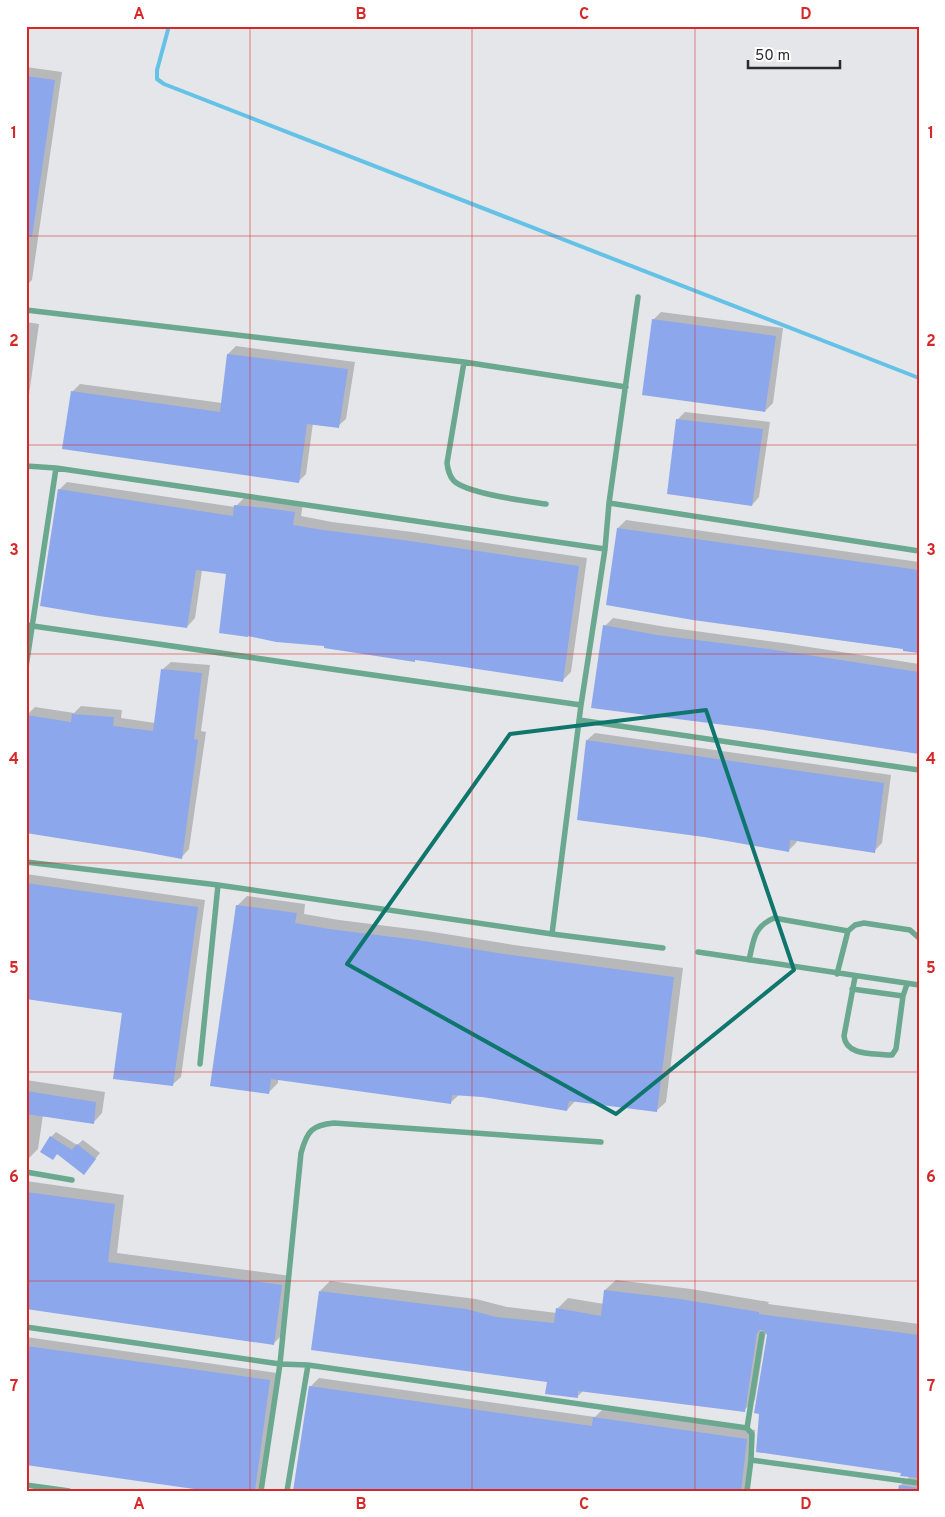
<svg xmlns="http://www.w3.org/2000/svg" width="945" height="1517" viewBox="0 0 945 1517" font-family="Overpass,sans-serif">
<rect width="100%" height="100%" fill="#e5e6e9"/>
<path fill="#0003" d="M 26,67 L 62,72 L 32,280 L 26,286 Z
M 661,312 L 783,328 L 773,403 L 765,411 L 653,320 Z
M 26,322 L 39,324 L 26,416 Z
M 236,346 L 355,362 L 346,419 L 338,426 L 313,423 L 306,474 L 298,482 L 72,392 L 80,384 L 222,403 L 228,354 Z
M 685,412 L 770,422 L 759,497 L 752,505 L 677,420 Z
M 67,482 L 235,507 L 244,498 L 303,504 L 301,516 L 332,522 L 412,532 L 587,558 L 571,672 L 563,680 L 227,573 L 202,570 L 195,618 L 187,627 L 59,490 Z
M 626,520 L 919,562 L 919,651 L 693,619 L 618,528 Z
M 613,618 L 666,627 L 783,643 L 919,664 L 919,753 L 764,728 L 605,626 Z
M 171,662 L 210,665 L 201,731 L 206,732 L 189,849 L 181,858 L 27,715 L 35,707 L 74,713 L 81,706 L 122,710 L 121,718 L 155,723 L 162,670 Z
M 595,733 L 891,775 L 882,843 L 874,851 L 797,840 L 796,843 L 788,851 L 704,836 L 587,740 Z
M 26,874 L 205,900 L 181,1077 L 173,1084 L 124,1012 L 26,998 Z
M 247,896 L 305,904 L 304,914 L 339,920 L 427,931 L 514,945 L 683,968 L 666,1102 L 656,1111 L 576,1100 L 567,1110 L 482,1096 L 460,1094 L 450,1103 L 278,1079 L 278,1083 L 268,1093 L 237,906 Z
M 26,1080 L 105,1092 L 102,1113 L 93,1123 L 43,1115 L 38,1149 L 29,1158 L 26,1158 Z
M 56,1132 L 77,1145 L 83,1140 L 100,1153 L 88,1168 L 58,1153 L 53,1158 L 51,1137 Z
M 26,1181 L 124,1195 L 117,1253 L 291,1276 L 283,1334 L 274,1343 L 26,1308 Z
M 616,1280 L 691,1289 L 769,1302 L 768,1304 L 919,1324 L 919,1491 L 900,1486 L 910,1476 L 766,1331 L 755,1400 L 744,1410 L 584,1390 L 577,1397 L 548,1381 L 320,1291 L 330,1281 L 476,1299 L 507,1307 L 557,1313 L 557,1309 L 568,1298 L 604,1304 L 605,1290 Z
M 26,1337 L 277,1373 L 259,1491 L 217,1491 L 26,1464 Z
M 319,1378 L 595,1417 L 603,1409 L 755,1430 L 748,1491 L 294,1491 L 310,1387 Z"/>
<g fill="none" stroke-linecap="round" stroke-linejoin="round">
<path stroke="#64c2e7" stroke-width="4" d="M 169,26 L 157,70 L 157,79 L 164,84 L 919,378"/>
</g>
<path fill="#8ca7eb" d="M 26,76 L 55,80 L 32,237 L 26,237 Z
M 652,319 L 776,336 L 765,412 L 642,395 Z
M 227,354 L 348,369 L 339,428 L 307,424 L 299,483 L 62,449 L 71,391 L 220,412 Z
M 676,419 L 763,429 L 752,506 L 667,494 Z
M 58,489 L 233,516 L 234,505 L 266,508 L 295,512 L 293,525 L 323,530 L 403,540 L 579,566 L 563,682 L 444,664 L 415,660 L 415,662 L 324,648 L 324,646 L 276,642 L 248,636 L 248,637 L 219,633 L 226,574 L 196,570 L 187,628 L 99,616 L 40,606 Z
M 617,528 L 919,570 L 919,653 L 903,651 L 903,649 L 693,620 L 606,605 Z
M 603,625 L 657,635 L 775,650 L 919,672 L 919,754 L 764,730 L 591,708 Z
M 161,669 L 202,673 L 194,739 L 198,740 L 182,859 L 139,851 L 26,833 L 26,715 L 71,722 L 72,714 L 114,717 L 113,726 L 153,731 Z
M 586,740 L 884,783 L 875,853 L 790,840 L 789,852 L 704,837 L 577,820 Z
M 26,883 L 198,907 L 173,1086 L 113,1079 L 122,1013 L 26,999 Z
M 236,905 L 297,913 L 295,923 L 329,929 L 417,940 L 504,954 L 674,977 L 657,1112 L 569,1101 L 567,1111 L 482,1097 L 452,1095 L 451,1104 L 271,1079 L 269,1094 L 210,1086 Z
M 26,1091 L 96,1102 L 94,1124 L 26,1114 Z
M 50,1136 L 72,1150 L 77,1144 L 96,1159 L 84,1175 L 57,1154 L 53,1160 L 40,1152 Z
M 26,1192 L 115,1204 L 108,1262 L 282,1285 L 274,1345 L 26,1309 Z
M 604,1290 L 680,1299 L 759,1312 L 759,1314 L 919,1335 L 919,1478 L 900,1476 L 901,1473 L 756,1452 L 759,1414 L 754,1413 L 767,1335 L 763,1330 L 760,1330 L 757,1333 L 745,1412 L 578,1391 L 578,1398 L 545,1394 L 547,1382 L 311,1350 L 319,1291 L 466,1309 L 496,1317 L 554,1323 L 556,1308 L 601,1316 Z
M 26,1346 L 270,1380 L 255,1491 L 208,1491 L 26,1465 Z
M 309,1386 L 592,1426 L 593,1417 L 747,1439 L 741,1491 L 293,1491 Z
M 899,1485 L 919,1488 L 919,1491 L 898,1491 Z"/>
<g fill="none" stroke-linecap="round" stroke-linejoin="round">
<path stroke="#6aa88f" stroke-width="5.5" d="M 26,310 L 464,362 L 626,387
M 464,362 L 447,463 C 448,470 449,476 454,481 C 468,494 526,501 546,504
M 26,466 L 56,468 L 605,549
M 609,503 L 919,551
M 26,625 L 581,705
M 26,667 L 56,468
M 579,720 L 919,770
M 26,862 L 218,885 L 552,934 L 663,948
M 552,934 L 581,705 L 605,549 L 609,503 L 638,297
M 698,952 L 919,985
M 749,960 C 754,940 753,927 774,918 L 848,931
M 837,974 L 848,931 L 855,925 L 864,923 L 910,930 L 919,938
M 855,977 L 844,1036 C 846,1056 873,1053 888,1055 L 892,1055 L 896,1049 L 903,996 L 907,984
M 852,989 L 903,996
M 200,1064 L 218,885
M 26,1172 L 72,1180
M 26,1327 L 280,1364 L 308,1365 L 747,1428 L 752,1434 L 751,1460 L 919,1483
M 747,1428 L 762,1334
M 26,1485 L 69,1491
M 261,1491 L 280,1364 L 301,1153 C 307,1131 312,1125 334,1123 L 601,1142
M 287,1491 L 308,1365
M 747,1491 L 751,1460"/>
</g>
<path fill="none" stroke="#0f766e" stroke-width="4" stroke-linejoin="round" d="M 706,710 L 794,970 L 616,1114 L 347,964 L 510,734 Z"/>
<path fill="none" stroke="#d62828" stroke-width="1" stroke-opacity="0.55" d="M 250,26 L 250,1491M 472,26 L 472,1491M 695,26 L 695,1491M 26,236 L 919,236M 26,445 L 919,445M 26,654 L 919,654M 26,863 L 919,863M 26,1072 L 919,1072M 26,1281 L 919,1281"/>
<rect width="945" height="1517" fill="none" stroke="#ffffff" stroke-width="55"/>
<path d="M748 60v8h92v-8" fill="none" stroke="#2b2b2c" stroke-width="2.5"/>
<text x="755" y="60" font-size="15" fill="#2b2b2c" stroke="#ffffff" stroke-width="4" paint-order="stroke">50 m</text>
<rect x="28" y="28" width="890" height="1462" fill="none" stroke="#d62828" stroke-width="2"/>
<g font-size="16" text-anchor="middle" font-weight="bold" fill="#d62828">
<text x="139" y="19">A</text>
<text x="361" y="19">B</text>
<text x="584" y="19">C</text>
<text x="806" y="19">D</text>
<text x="14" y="138">1</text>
<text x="931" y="138">1</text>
<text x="14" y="346">2</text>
<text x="931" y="346">2</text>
<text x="14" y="555">3</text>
<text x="931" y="555">3</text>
<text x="14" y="764">4</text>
<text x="931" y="764">4</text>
<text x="14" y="973">5</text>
<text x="931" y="973">5</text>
<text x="14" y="1182">6</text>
<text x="931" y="1182">6</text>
<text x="14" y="1391">7</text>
<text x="931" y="1391">7</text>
<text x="139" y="1509">A</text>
<text x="361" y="1509">B</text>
<text x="584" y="1509">C</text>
<text x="806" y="1509">D</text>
</g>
</svg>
